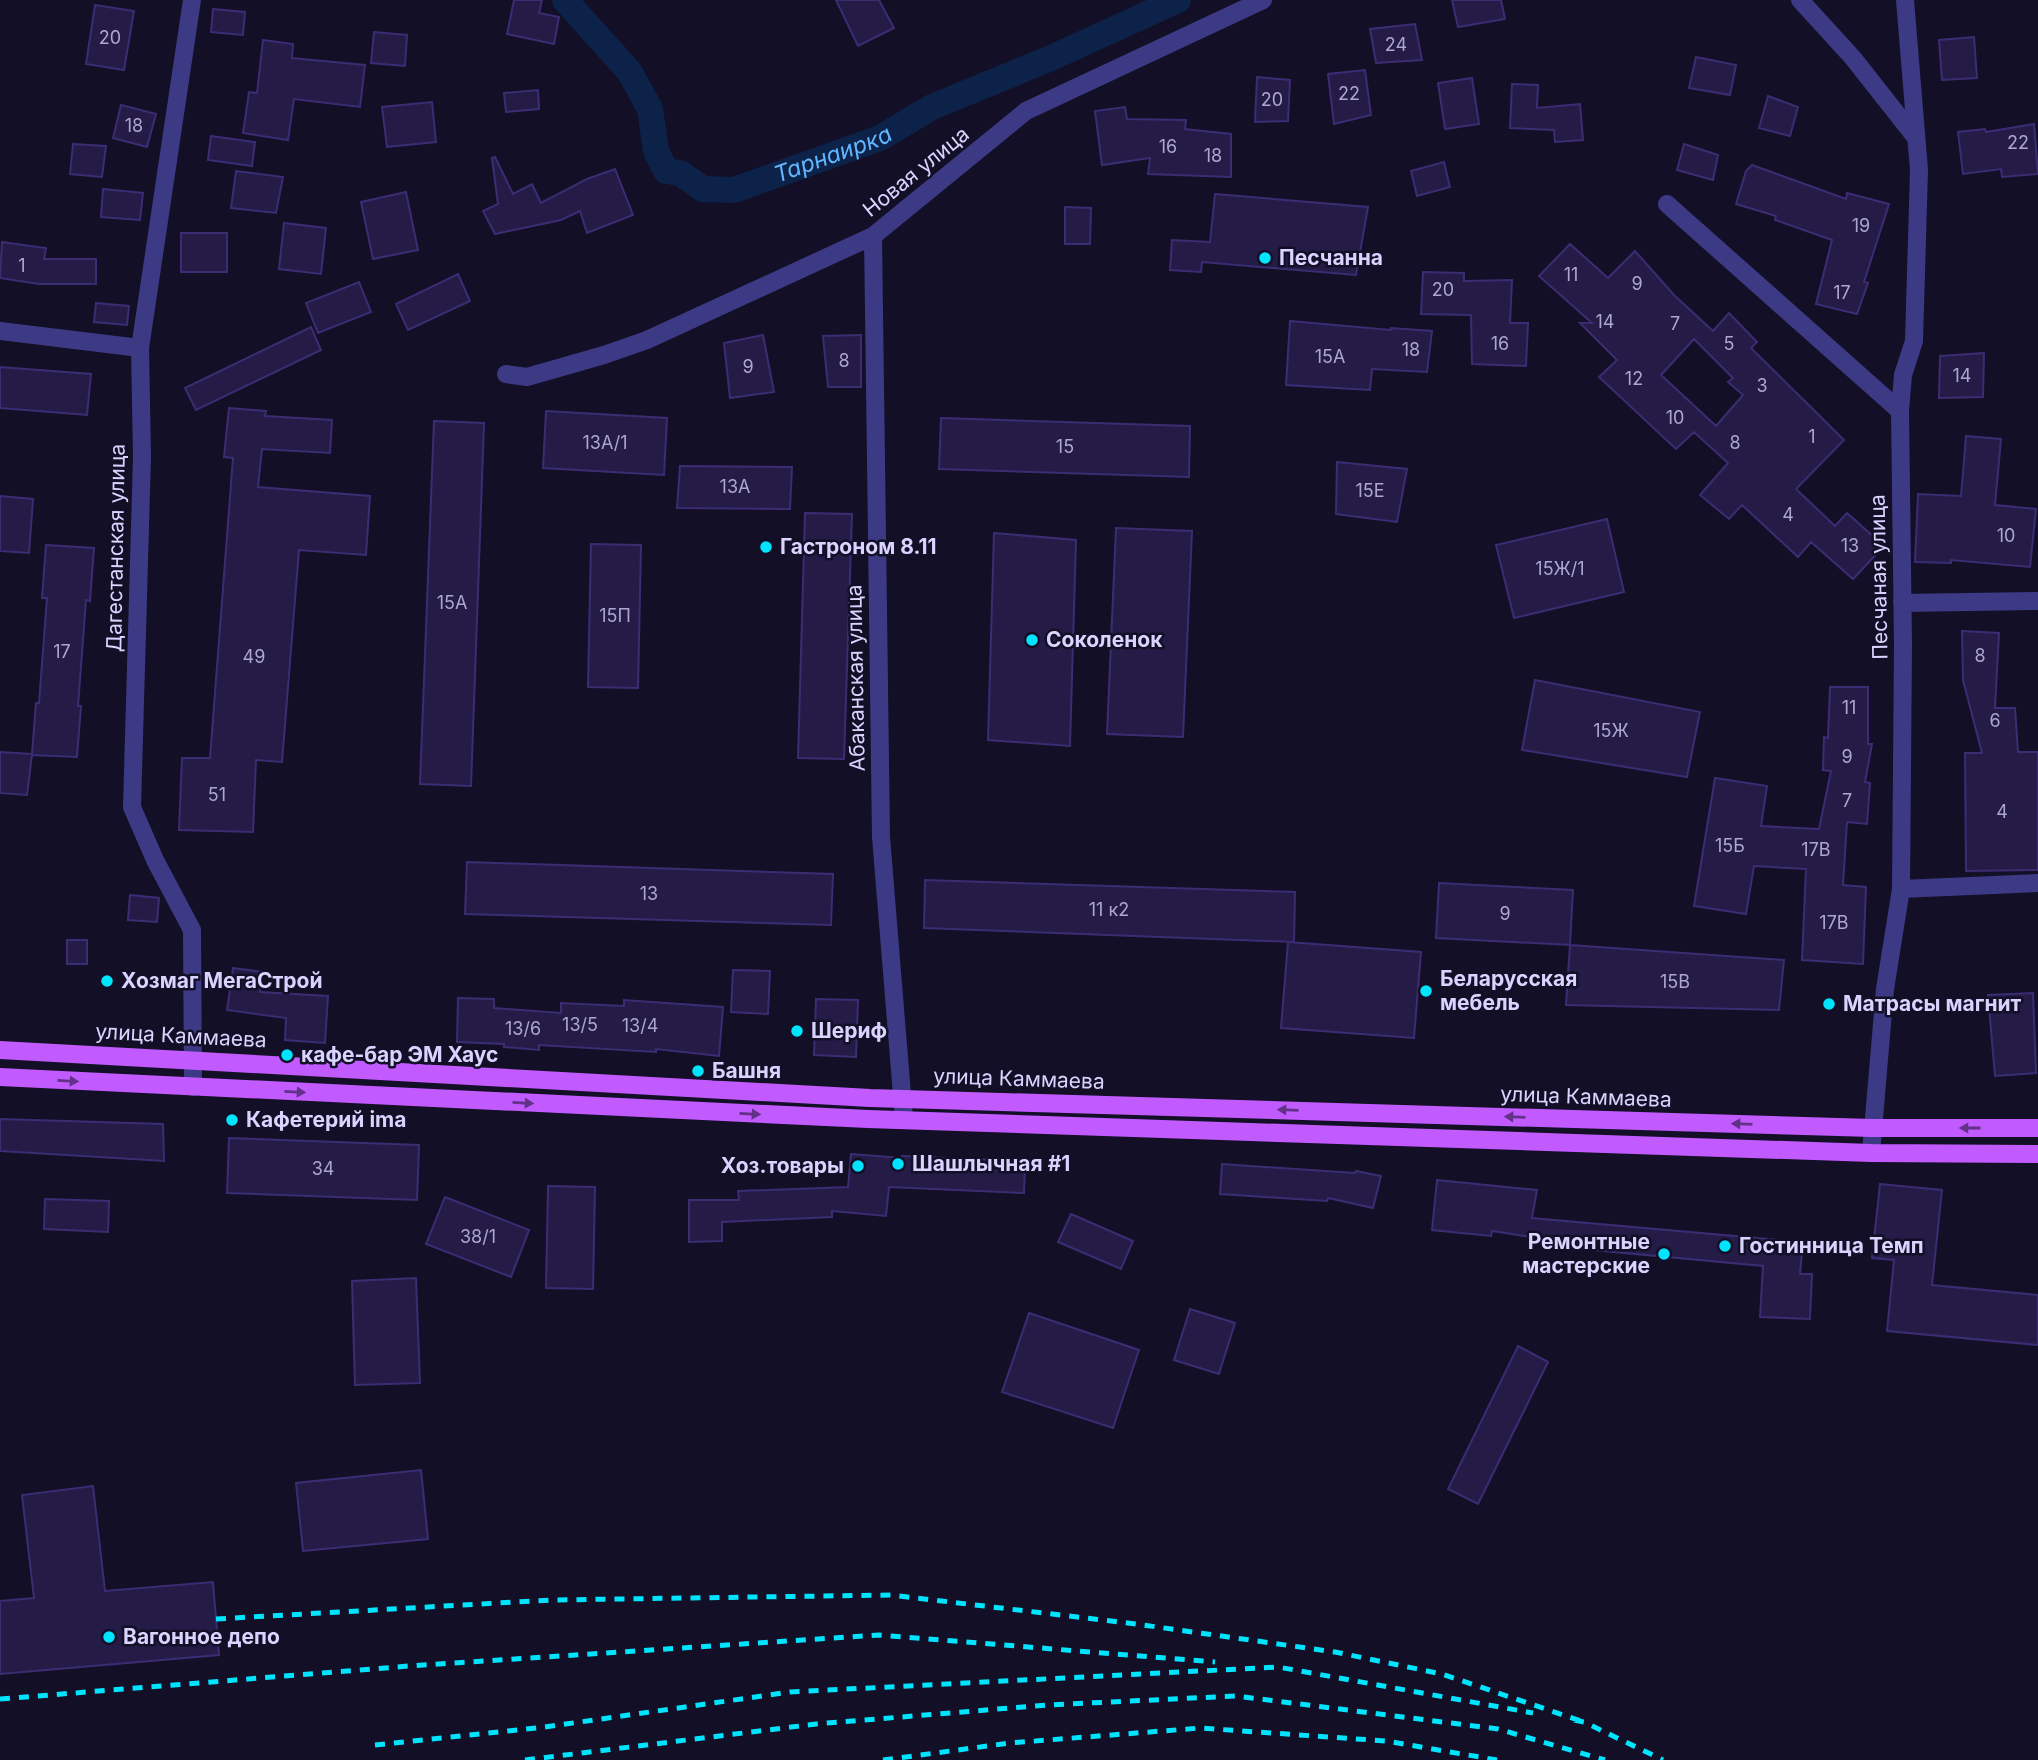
<svg xmlns="http://www.w3.org/2000/svg" width="2038" height="1760" viewBox="0 0 2038 1760" font-family="Inter,sans-serif">
<rect width="100%" height="100%" fill="#130f26"/>
<g fill="none" stroke-linecap="round" stroke-linejoin="round">
<path stroke="#0c2248" stroke-width="26" id="s1" d="M 565,0 L 629,71 L 650,109 L 656,151 L 666,171 L 680,173 L 703,189 L 734,190 L 880,138 L 932,107 L 1051,58 L 1178,0"/>
</g>
<path fill="#241b47" stroke="#3b2d73" stroke-width="2" fill-rule="evenodd" d="M 514,0 L 542,0 L 539,13 L 559,17 L 554,44 L 507,34 Z
M 836,0 L 879,0 L 894,28 L 858,46 Z
M 1452,0 L 1501,0 L 1505,19 L 1458,27 Z
M 95,5 L 134,11 L 124,70 L 86,64 Z
M 213,9 L 245,12 L 243,35 L 211,32 Z
M 1415,24 L 1422,60 L 1376,63 L 1370,29 Z
M 374,32 L 407,35 L 405,66 L 371,63 Z
M 1974,37 L 1977,78 L 1942,80 L 1939,40 Z
M 263,40 L 293,44 L 292,58 L 365,65 L 360,107 L 294,99 L 288,140 L 243,133 L 249,92 L 257,93 Z
M 1696,57 L 1736,65 L 1730,95 L 1689,88 Z
M 1365,70 L 1371,115 L 1334,124 L 1328,74 Z
M 1257,77 L 1290,80 L 1288,121 L 1255,122 Z
M 1472,78 L 1479,124 L 1445,129 L 1438,83 Z
M 1512,84 L 1538,85 L 1537,108 L 1580,104 L 1583,140 L 1555,142 L 1554,130 L 1510,128 Z
M 538,90 L 539,109 L 506,112 L 504,93 Z
M 1768,96 L 1798,107 L 1790,136 L 1759,128 Z
M 432,102 L 436,142 L 387,147 L 382,107 Z
M 121,105 L 156,114 L 147,147 L 113,138 Z
M 1125,107 L 1127,119 L 1186,120 L 1185,129 L 1231,134 L 1231,177 L 1148,174 L 1150,158 L 1102,165 L 1095,111 Z
M 2034,124 L 2038,174 L 2002,177 L 2001,169 L 1963,174 L 1958,132 L 1985,129 L 1986,132 Z
M 211,136 L 255,142 L 252,166 L 208,160 Z
M 73,144 L 106,146 L 102,177 L 70,174 Z
M 1684,144 L 1718,155 L 1713,180 L 1677,170 Z
M 495,157 L 513,194 L 532,184 L 541,203 L 587,179 L 615,169 L 633,215 L 587,233 L 580,211 L 561,220 L 495,234 L 483,211 L 498,204 L 492,158 Z
M 1444,162 L 1450,187 L 1417,196 L 1411,171 Z
M 1752,165 L 1846,199 L 1847,193 L 1889,204 L 1864,282 L 1868,283 L 1857,314 L 1816,304 L 1832,240 L 1775,220 L 1776,216 L 1736,204 L 1746,171 Z
M 236,171 L 283,177 L 276,213 L 231,208 Z
M 103,189 L 143,193 L 140,220 L 101,217 Z
M 406,192 L 418,250 L 373,259 L 361,202 Z
M 1215,194 L 1368,207 L 1356,275 L 1202,262 L 1201,272 L 1170,270 L 1172,240 L 1210,242 Z
M 1065,207 L 1091,208 L 1090,244 L 1065,244 Z
M 284,223 L 326,228 L 321,274 L 279,269 Z
M 181,233 L 227,233 L 227,272 L 181,272 Z
M 2,242 L 46,248 L 44,259 L 96,259 L 96,284 L 39,284 L 0,278 Z
M 1570,244 L 1608,278 L 1635,251 L 1674,295 L 1713,331 L 1729,313 L 1757,342 L 1751,348 L 1844,440 L 1796,489 L 1835,526 L 1847,513 L 1884,546 L 1853,579 L 1811,542 L 1798,557 L 1742,505 L 1729,519 L 1700,495 L 1728,463 L 1694,432 L 1676,449 L 1599,377 L 1617,360 L 1580,323 L 1592,323 L 1539,276 ZM 1694,339 L 1733,378 L 1728,382 L 1743,395 L 1716,426 L 1661,375 Z
M 1423,272 L 1464,273 L 1464,281 L 1512,280 L 1510,323 L 1528,323 L 1526,366 L 1472,364 L 1471,315 L 1421,314 Z
M 458,274 L 470,301 L 408,330 L 396,304 Z
M 359,282 L 371,312 L 318,333 L 306,303 Z
M 96,303 L 129,306 L 127,325 L 94,322 Z
M 1290,321 L 1391,330 L 1391,328 L 1432,331 L 1427,372 L 1372,369 L 1370,390 L 1286,385 Z
M 311,327 L 321,350 L 196,410 L 185,388 Z
M 763,335 L 774,392 L 730,398 L 724,343 Z
M 861,335 L 861,387 L 828,387 L 823,336 Z
M 1984,353 L 1983,397 L 1939,398 L 1940,356 Z
M 0,367 L 91,374 L 87,415 L 0,408 Z
M 229,408 L 266,411 L 265,416 L 332,420 L 330,453 L 262,449 L 258,487 L 370,496 L 366,555 L 299,550 L 282,762 L 256,760 L 253,832 L 179,830 L 182,758 L 210,758 L 233,458 L 224,457 Z
M 546,411 L 667,418 L 664,475 L 543,468 Z
M 941,418 L 1190,426 L 1189,477 L 939,469 Z
M 434,421 L 484,423 L 471,786 L 420,784 Z
M 1966,436 L 2001,439 L 1995,505 L 2036,509 L 2030,567 L 1951,560 L 1951,563 L 1915,562 L 1918,494 L 1961,496 Z
M 1337,462 L 1407,469 L 1397,522 L 1336,514 Z
M 680,466 L 792,467 L 790,509 L 677,508 Z
M 0,496 L 33,499 L 29,553 L 0,551 Z
M 805,513 L 852,514 L 844,759 L 798,758 Z
M 1607,519 L 1624,592 L 1514,618 L 1496,545 Z
M 1116,528 L 1192,531 L 1183,737 L 1107,734 Z
M 994,533 L 1076,540 L 1070,746 L 988,740 Z
M 591,544 L 641,545 L 638,688 L 588,687 Z
M 46,545 L 94,548 L 90,601 L 86,600 L 78,706 L 81,706 L 77,757 L 32,755 L 27,795 L 0,793 L 0,752 L 32,754 L 36,703 L 39,703 L 47,598 L 42,598 Z
M 1962,631 L 1999,633 L 1995,708 L 2015,708 L 2018,752 L 2038,752 L 2038,870 L 1966,871 L 1965,753 L 1982,753 L 1963,680 Z
M 1535,680 L 1700,712 L 1687,777 L 1522,750 Z
M 1830,687 L 1868,687 L 1868,744 L 1872,744 L 1865,782 L 1870,783 L 1867,824 L 1847,822 L 1843,885 L 1866,887 L 1863,964 L 1802,960 L 1806,869 L 1754,866 L 1746,914 L 1694,906 L 1715,778 L 1767,786 L 1761,826 L 1819,829 L 1831,771 L 1823,770 L 1824,737 L 1828,738 Z
M 467,862 L 833,874 L 831,925 L 465,914 Z
M 925,880 L 1295,892 L 1294,942 L 924,928 Z
M 1439,883 L 1573,890 L 1570,945 L 1436,938 Z
M 130,895 L 159,898 L 157,922 L 128,920 Z
M 67,940 L 87,940 L 87,964 L 67,964 Z
M 1288,942 L 1421,952 L 1414,1038 L 1281,1028 Z
M 1570,945 L 1784,960 L 1779,1010 L 1566,1005 Z
M 233,968 L 263,972 L 260,992 L 328,996 L 325,1043 L 285,1040 L 286,1018 L 227,1010 Z
M 733,970 L 770,971 L 768,1014 L 731,1012 Z
M 2033,993 L 2036,1073 L 1995,1076 L 1988,995 Z
M 458,998 L 494,999 L 494,1008 L 561,1013 L 561,1003 L 624,1006 L 624,1000 L 723,1007 L 719,1056 L 656,1049 L 656,1052 L 539,1045 L 539,1050 L 504,1047 L 504,1044 L 457,1042 Z
M 816,999 L 858,1000 L 856,1057 L 814,1055 Z
M 0,1119 L 163,1124 L 164,1161 L 0,1151 Z
M 229,1138 L 419,1145 L 417,1200 L 227,1193 Z
M 851,1154 L 902,1158 L 902,1156 L 1025,1161 L 1024,1193 L 889,1187 L 886,1216 L 832,1211 L 832,1217 L 722,1222 L 722,1241 L 689,1242 L 689,1200 L 739,1200 L 738,1191 L 848,1187 Z
M 1222,1164 L 1355,1173 L 1356,1171 L 1381,1176 L 1373,1208 L 1328,1198 L 1327,1201 L 1220,1194 Z
M 1437,1180 L 1537,1190 L 1532,1218 L 1803,1242 L 1800,1274 L 1812,1274 L 1810,1319 L 1760,1317 L 1763,1266 L 1550,1246 L 1551,1240 L 1492,1231 L 1491,1236 L 1432,1230 Z
M 1880,1184 L 1942,1190 L 1932,1285 L 2038,1295 L 2038,1345 L 1887,1331 L 1894,1260 L 1872,1258 Z
M 548,1186 L 595,1187 L 593,1289 L 546,1288 Z
M 445,1197 L 529,1230 L 511,1277 L 426,1244 Z
M 45,1199 L 109,1201 L 108,1232 L 44,1229 Z
M 1071,1214 L 1133,1241 L 1121,1269 L 1058,1242 Z
M 416,1278 L 420,1383 L 355,1385 L 352,1281 Z
M 1190,1309 L 1235,1323 L 1219,1374 L 1174,1360 Z
M 1029,1313 L 1139,1350 L 1113,1428 L 1002,1392 Z
M 1518,1346 L 1548,1362 L 1478,1504 L 1448,1489 Z
M 421,1470 L 428,1539 L 303,1551 L 296,1483 Z
M 93,1486 L 105,1591 L 213,1582 L 219,1655 L 0,1674 L 0,1601 L 34,1598 L 22,1495 Z"/>
<g fill="none" stroke-linecap="round" stroke-linejoin="round">
<path stroke="#3d3a85" stroke-width="18" d="M 192,0 L 140,348 L 142,457 L 132,807 L 155,860 L 192,930 L 193,1087
M 1800,0 L 1853,58 L 1916,138
M 1667,204 L 1900,411
M 873,236 L 881,837 L 904,1119
M 0,331 L 140,348
M 506,374 L 527,377 L 604,355 L 647,340 L 873,236 L 1026,111 L 1263,0
M 1902,603 L 2038,601
M 1901,889 L 2038,883
M 1871,1153 L 1885,989 L 1901,889 L 1903,645 L 1900,411 L 1903,375 L 1914,341 L 1919,170 L 1905,0"/>
<path stroke="#c25bff" stroke-width="18" d="M 0,1050 L 870,1098 L 1872,1128 L 2038,1128
M 0,1077 L 868,1119 L 1871,1153 L 2038,1154"/>
<path stroke="#00e5ff" stroke-width="5" stroke-dasharray="10 9" stroke-linecap="butt" d="M 216,1619 L 551,1600 L 891,1595 L 1136,1624 L 1335,1652 L 1442,1674 L 1584,1722
M 0,1699 L 409,1666 L 879,1635 L 1215,1662
M 1574,1720 L 1584,1722 L 1663,1760
M 375,1745 L 545,1727 L 790,1692 L 1278,1667 L 1533,1713
M 525,1760 L 816,1724 L 1047,1705 L 1236,1696 L 1498,1729 L 1605,1760
M 883,1760 L 1010,1743 L 1200,1728 L 1386,1741 L 1497,1760"/>
</g>
<defs><path id="oneway-solid" d="M-6-.8H1V-3.2L6.5 0L1 3.2V.8H-6Z" transform="scale(1.75)"/></defs>
<g fill="#623188">
<use href="#oneway-solid" transform="translate(68 1081) rotate(3)"/>
<use href="#oneway-solid" transform="translate(295 1092) rotate(3)"/>
<use href="#oneway-solid" transform="translate(523 1103) rotate(3)"/>
<use href="#oneway-solid" transform="translate(1288 1110) rotate(-178)"/>
<use href="#oneway-solid" transform="translate(750 1114) rotate(3)"/>
<use href="#oneway-solid" transform="translate(1515 1117) rotate(-178)"/>
<use href="#oneway-solid" transform="translate(1742 1124) rotate(-178)"/>
<use href="#oneway-solid" transform="translate(1970 1128) rotate(180)"/>
</g>
<g fill="#00e5ff" stroke="#130f26" stroke-width="2.5">
<circle cx="1265" cy="258" r="7"/>
<circle cx="766" cy="547" r="7"/>
<circle cx="1032" cy="640" r="7"/>
<circle cx="107" cy="981" r="7"/>
<circle cx="1426" cy="991" r="7"/>
<circle cx="1829" cy="1004" r="7"/>
<circle cx="797" cy="1031" r="7"/>
<circle cx="287" cy="1055" r="7"/>
<circle cx="698" cy="1071" r="7"/>
<circle cx="232" cy="1120" r="7"/>
<circle cx="898" cy="1164" r="7"/>
<circle cx="858" cy="1166" r="7"/>
<circle cx="1725" cy="1246" r="7"/>
<circle cx="1664" cy="1254" r="7"/>
<circle cx="109" cy="1637" r="7"/>
</g>
<g text-anchor="middle" stroke-width="5" stroke-linejoin="round" paint-order="stroke">
<g font-size="18" fill="#aca6d1">
<text x="110" y="44">20</text>
<text x="1396" y="51">24</text>
<text x="1349" y="100">22</text>
<text x="1272" y="106">20</text>
<text x="134" y="132">18</text>
<text x="2018" y="149">22</text>
<text x="1168" y="153">16</text>
<text x="1213" y="162">18</text>
<text x="1861" y="232">19</text>
<text x="22" y="272">1</text>
<text x="1571" y="281">11</text>
<text x="1637" y="290">9</text>
<text x="1443" y="296">20</text>
<text x="1842" y="299">17</text>
<text x="1605" y="328">14</text>
<text x="1675" y="330">7</text>
<text x="1500" y="350">16</text>
<text x="1729" y="350">5</text>
<text x="1411" y="356">18</text>
<text x="1330" y="363">15А</text>
<text x="844" y="367">8</text>
<text x="748" y="373">9</text>
<text x="1962" y="382">14</text>
<text x="1634" y="385">12</text>
<text x="1762" y="392">3</text>
<text x="1675" y="424">10</text>
<text x="1812" y="443">1</text>
<text x="605" y="449">13А/1</text>
<text x="1735" y="449">8</text>
<text x="1065" y="453">15</text>
<text x="735" y="493">13А</text>
<text x="1370" y="497">15Е</text>
<text x="1788" y="521">4</text>
<text x="2006" y="542">10</text>
<text x="1850" y="552">13</text>
<text x="1560" y="575">15Ж/1</text>
<text x="452" y="609">15А</text>
<text x="615" y="622">15П</text>
<text x="62" y="658">17</text>
<text x="1980" y="662">8</text>
<text x="254" y="663">49</text>
<text x="1849" y="714">11</text>
<text x="1995" y="727">6</text>
<text x="1611" y="737">15Ж</text>
<text x="1847" y="763">9</text>
<text x="217" y="801">51</text>
<text x="1847" y="807">7</text>
<text x="2002" y="818">4</text>
<text x="1730" y="852">15Б</text>
<text x="1816" y="856">17В</text>
<text x="649" y="900">13</text>
<text x="1109" y="916">11 к2</text>
<text x="1505" y="920">9</text>
<text x="1834" y="929">17В</text>
<text x="1675" y="988">15В</text>
<text x="580" y="1031">13/5</text>
<text x="640" y="1032">13/4</text>
<text x="523" y="1035">13/6</text>
<text x="323" y="1175">34</text>
<text x="478" y="1243">38/1</text>
</g>
<g font-size="21" fill="#d9d4ff" stroke="#130f26">
<text transform="translate(916 172) rotate(-39)" y="7">Новая улица</text>
<text transform="translate(116 548) rotate(-89)" y="7">Дагестанская улица</text>
<text transform="translate(1879 577) rotate(-91)" y="7">Песчаная улица</text>
<text transform="translate(856 678) rotate(-91)" y="7">Абаканская улица</text>
<text transform="translate(181 1036) rotate(3)" y="7">улица Каммаева</text>
<text transform="translate(1019 1079) rotate(2)" y="7">улица Каммаева</text>
<text transform="translate(1586 1097) rotate(2)" y="7">улица Каммаева</text>
</g>
<g font-size="21" font-weight="bold" fill="#d9d4ff" stroke="#130f26" text-anchor="start">
<text x="1279" y="265">Песчанна</text>
<text x="780" y="554">Гастроном 8.11</text>
<text x="1046" y="647">Соколенок</text>
<text x="1440" y="986">Беларусская<tspan x="1440" dy="24">мебель</tspan></text>
<text x="121" y="988">Хозмаг МегаСтрой</text>
<text x="1843" y="1011">Матрасы магнит</text>
<text x="811" y="1038">Шериф</text>
<text x="301" y="1062">кафе-бар ЭМ Хаус</text>
<text x="712" y="1078">Башня</text>
<text x="246" y="1127">Кафетерий ima</text>
<text x="912" y="1171">Шашлычная #1</text>
<text x="844" y="1173" text-anchor="end">Хоз.товары</text>
<text x="1650" y="1249" text-anchor="end">Ремонтные<tspan x="1650" dy="24">мастерские</tspan></text>
<text x="1739" y="1253">Гостинница Темп</text>
<text x="123" y="1644">Вагонное депо</text>
</g>
<g font-size="23" font-style="italic" fill="#62b6ff" stroke="#130f26">
<text dy="8" stroke="none"><textPath href="#s1" startOffset="382">Тарнаирка</textPath></text>
</g>
</g>
</svg>
